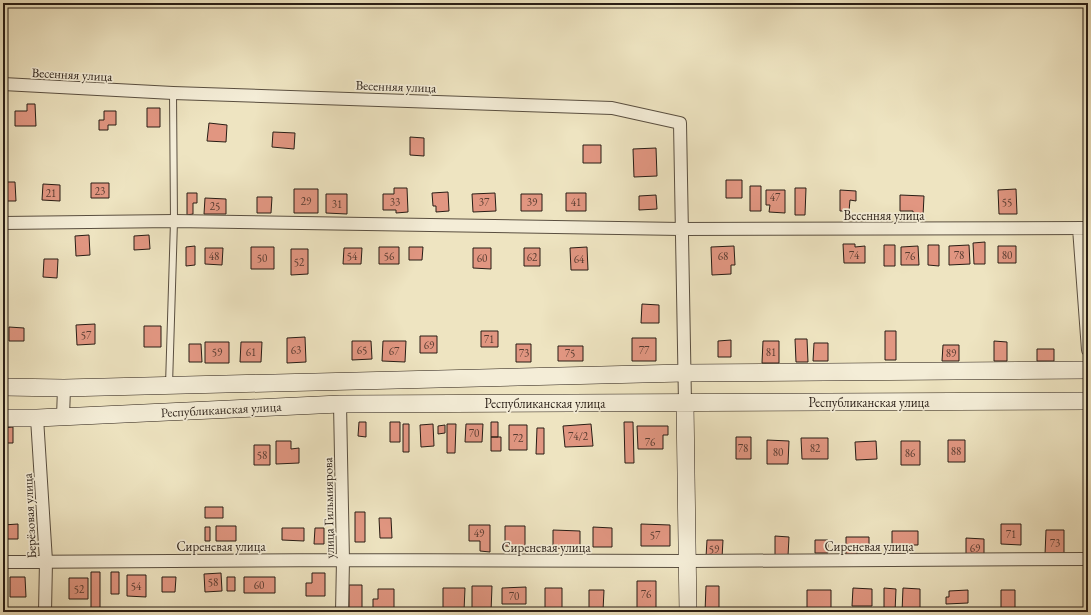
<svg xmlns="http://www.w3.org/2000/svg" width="1091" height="615" viewBox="0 0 1091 615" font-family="'EB Garamond',serif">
<rect width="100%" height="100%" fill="#eee4c1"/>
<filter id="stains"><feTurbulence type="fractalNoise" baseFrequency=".005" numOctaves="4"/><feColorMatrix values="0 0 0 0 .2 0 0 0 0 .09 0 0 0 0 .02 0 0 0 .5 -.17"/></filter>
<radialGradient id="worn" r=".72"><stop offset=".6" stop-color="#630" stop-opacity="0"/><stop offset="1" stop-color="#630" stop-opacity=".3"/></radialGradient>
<path fill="#e19681" stroke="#281d15" d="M 27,104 L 35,104 L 36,126 L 15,126 L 15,111 L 27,111 Z
M 147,108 L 160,108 L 160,127 L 147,127 Z
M 104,111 L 116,111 L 116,125 L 108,125 L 108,130 L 99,130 L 99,120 L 104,120 Z
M 209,123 L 227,125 L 226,142 L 207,141 Z
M 273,132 L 295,133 L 294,149 L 272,147 Z
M 410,137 L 424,138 L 424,156 L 410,155 Z
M 583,145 L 601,145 L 601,163 L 583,163 Z
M 656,148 L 657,176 L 634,177 L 633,149 Z
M 726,180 L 742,180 L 742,198 L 726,198 Z
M 3,182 L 15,182 L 16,201 L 3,201 Z
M 91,183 L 109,183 L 109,198 L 91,198 Z
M 43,184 L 60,185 L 60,201 L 42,200 Z
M 750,186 L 761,186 L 761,211 L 750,211 Z
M 394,188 L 407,188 L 408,212 L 396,213 L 396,210 L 383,210 L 383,194 L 394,194 Z
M 795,188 L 806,188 L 805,215 L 795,215 Z
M 294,189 L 318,189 L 318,213 L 294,213 Z
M 1016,189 L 1017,214 L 999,214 L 998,190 Z
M 766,190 L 785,190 L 785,213 L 769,212 L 770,205 L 766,205 Z
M 840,190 L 856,191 L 856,201 L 850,200 L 849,211 L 840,211 Z
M 448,192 L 449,211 L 436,212 L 436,206 L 433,206 L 432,193 Z
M 187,193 L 197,193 L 197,203 L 193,203 L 193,214 L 187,215 Z
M 495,193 L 496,211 L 473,212 L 472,194 Z
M 566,193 L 586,193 L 586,211 L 566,211 Z
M 326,194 L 347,194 L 347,214 L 326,213 Z
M 521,194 L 542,194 L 542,211 L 521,211 Z
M 656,195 L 657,209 L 639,210 L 639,196 Z
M 900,195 L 924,196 L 923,216 L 913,216 L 913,211 L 900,211 Z
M 257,197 L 272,197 L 271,213 L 257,213 Z
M 205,198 L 226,199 L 226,214 L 204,214 Z
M 89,235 L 90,255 L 76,256 L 75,236 Z
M 149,235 L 150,249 L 134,250 L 134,236 Z
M 985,242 L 985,264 L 974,264 L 973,243 Z
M 843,244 L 855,244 L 855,247 L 865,246 L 865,263 L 844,263 Z
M 884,245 L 895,245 L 895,266 L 884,266 Z
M 928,245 L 939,245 L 939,266 L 928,265 Z
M 969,245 L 970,264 L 949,265 L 949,246 Z
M 195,246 L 195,265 L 186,266 L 186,247 Z
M 734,246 L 735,265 L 731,265 L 731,274 L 712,275 L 711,247 Z
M 918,246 L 919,265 L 901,265 L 901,247 Z
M 998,246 L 1016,246 L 1016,263 L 998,263 Z
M 251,247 L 274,247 L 274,269 L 251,269 Z
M 379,247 L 399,247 L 399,264 L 379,264 Z
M 409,247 L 423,247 L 422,260 L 409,260 Z
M 587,247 L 588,270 L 571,270 L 570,248 Z
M 205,248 L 223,248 L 222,265 L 205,264 Z
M 344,248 L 362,248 L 361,264 L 343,264 Z
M 473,248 L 491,248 L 491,269 L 473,268 Z
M 524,248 L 540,248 L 540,266 L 524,266 Z
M 291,249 L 308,249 L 308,274 L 291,275 Z
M 44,259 L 58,259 L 57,278 L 43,277 Z
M 642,304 L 659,305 L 659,323 L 641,323 Z
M 95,324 L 95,344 L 77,345 L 76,325 Z
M 144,326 L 161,326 L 161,347 L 144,347 Z
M 9,327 L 24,328 L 24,341 L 9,341 Z
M 481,331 L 498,331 L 498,347 L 481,347 Z
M 885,331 L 896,331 L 896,360 L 885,360 Z
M 420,336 L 437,336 L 437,353 L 420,353 Z
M 305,337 L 306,362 L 287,363 L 287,338 Z
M 632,338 L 656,338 L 656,361 L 632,361 Z
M 795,339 L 807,339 L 808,362 L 796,362 Z
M 731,340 L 731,357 L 718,357 L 718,341 Z
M 352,341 L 371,341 L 372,359 L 352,360 Z
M 383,341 L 406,341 L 405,362 L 382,361 Z
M 763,341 L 779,341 L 779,363 L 762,363 Z
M 994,341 L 1007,342 L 1007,361 L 994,361 Z
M 205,342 L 229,342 L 229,363 L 205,363 Z
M 241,342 L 262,342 L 261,362 L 240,362 Z
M 814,343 L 828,343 L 828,361 L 813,361 Z
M 189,344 L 201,344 L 202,362 L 189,362 Z
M 516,344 L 531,344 L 531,362 L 516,362 Z
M 943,345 L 959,345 L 959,361 L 942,361 Z
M 558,346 L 583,346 L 583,361 L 558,361 Z
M 1037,349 L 1054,349 L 1054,361 L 1037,361 Z
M 359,422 L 366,422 L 366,437 L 358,436 Z
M 390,422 L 400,422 L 400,442 L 390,442 Z
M 491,422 L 498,422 L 498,437 L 491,437 Z
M 624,422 L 633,422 L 634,463 L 625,463 Z
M 403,424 L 409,424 L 409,452 L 403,452 Z
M 433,424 L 434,446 L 421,447 L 420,425 Z
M 447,424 L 456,424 L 455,453 L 447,453 Z
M 466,424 L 483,424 L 482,442 L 465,442 Z
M 591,424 L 593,446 L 565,447 L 563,426 Z
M 445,425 L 445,433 L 438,434 L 438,426 Z
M 509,425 L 527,425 L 527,450 L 509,450 Z
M 637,426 L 668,426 L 668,435 L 663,435 L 663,449 L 638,449 Z
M 13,427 L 13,443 L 3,443 L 3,428 Z
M 537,428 L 544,428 L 544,454 L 536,454 Z
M 491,437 L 501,437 L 501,451 L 491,451 Z
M 736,437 L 751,437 L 751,459 L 736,459 Z
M 801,438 L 828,438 L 828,459 L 802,459 Z
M 767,440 L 789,441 L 788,464 L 767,464 Z
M 948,440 L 965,440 L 965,462 L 948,462 Z
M 276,441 L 291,441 L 291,449 L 299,448 L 299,463 L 276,464 Z
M 876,441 L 877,459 L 856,460 L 855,442 Z
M 901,441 L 920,441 L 920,465 L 901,465 Z
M 254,445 L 270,445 L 270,465 L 254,465 Z
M 205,507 L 223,507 L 223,518 L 205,518 Z
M 355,512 L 365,512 L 365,542 L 355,542 Z
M 379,518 L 391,518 L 392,538 L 380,538 Z
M 18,524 L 18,539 L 3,539 L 3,525 Z
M 641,524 L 670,525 L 670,546 L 641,546 Z
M 1001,524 L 1021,524 L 1021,545 L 1001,544 Z
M 469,525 L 490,525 L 490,552 L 480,551 L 480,541 L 469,541 Z
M 216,526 L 236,526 L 236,541 L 216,541 Z
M 505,526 L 525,526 L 525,547 L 505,546 Z
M 205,527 L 210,527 L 210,541 L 205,541 Z
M 593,527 L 612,528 L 612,547 L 593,547 Z
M 282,528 L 304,528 L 304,541 L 282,540 Z
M 315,528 L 324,528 L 324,544 L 314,544 Z
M 553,530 L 580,531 L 580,549 L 553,548 Z
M 1046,530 L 1064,530 L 1064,556 L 1045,555 Z
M 892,531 L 918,531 L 918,545 L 901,545 L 901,557 L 892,557 Z
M 775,536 L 789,537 L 788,556 L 775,556 Z
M 846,537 L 869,537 L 869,551 L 857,551 L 857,558 L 846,558 Z
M 966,538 L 984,539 L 984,558 L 966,558 Z
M 707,540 L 723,540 L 722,558 L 706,557 Z
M 815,540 L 828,540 L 828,553 L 815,553 Z
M 91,572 L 100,572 L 100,610 L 91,610 Z
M 111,572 L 119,572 L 119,594 L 111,594 Z
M 221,573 L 222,591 L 205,592 L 204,574 Z
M 312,573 L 325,573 L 325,596 L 306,596 L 306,583 L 312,583 Z
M 127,575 L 146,575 L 146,597 L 127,596 Z
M 10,577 L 25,577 L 26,597 L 10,597 Z
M 162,577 L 176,577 L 175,592 L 162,592 Z
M 227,577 L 235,577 L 235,591 L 227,591 Z
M 244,577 L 275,577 L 275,593 L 244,593 Z
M 69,578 L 88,578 L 88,599 L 69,599 Z
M 637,581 L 656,581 L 656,608 L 637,608 Z
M 349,585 L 362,585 L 362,612 L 349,612 Z
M 472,586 L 492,586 L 491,612 L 472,612 Z
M 706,586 L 719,586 L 719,612 L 705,612 Z
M 526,587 L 526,604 L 502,604 L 502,588 Z
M 443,588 L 465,588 L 464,611 L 443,611 Z
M 545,588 L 562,588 L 562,611 L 545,611 Z
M 853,588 L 872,589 L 872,606 L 852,606 Z
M 884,588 L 896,589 L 895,612 L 884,612 Z
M 903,588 L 920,589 L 920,612 L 902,612 Z
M 378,589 L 394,589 L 394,612 L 373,612 L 373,599 L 378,599 Z
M 589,590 L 604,590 L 603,611 L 589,611 Z
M 807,590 L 831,590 L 831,610 L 807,610 Z
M 968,590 L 968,603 L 946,604 L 946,597 L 949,597 L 949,591 Z
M 1001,590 L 1015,590 L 1015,608 L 1001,608 Z"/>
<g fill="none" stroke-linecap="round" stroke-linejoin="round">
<g stroke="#5a4f40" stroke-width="8">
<path id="lane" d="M 169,385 L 174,221 L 173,93"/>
</g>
<g stroke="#5a4f40" stroke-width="14">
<path id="street" d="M 3,84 L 173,93 L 612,108 L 680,123 L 685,403
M 3,223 L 174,221 L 681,229 L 1088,228
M 1079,228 L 1088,350
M 340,404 L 343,560 L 342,612
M 63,417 L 64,388
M 37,418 L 46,561 L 45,612
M 3,562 L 343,560 L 687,561 L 1088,559"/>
</g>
<g stroke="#281d15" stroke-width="18">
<path id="secondary" d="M 3,387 L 64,388 L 684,373 L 1088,370
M 685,403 L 688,612
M 3,418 L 37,418 L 340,404 L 1088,401"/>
</g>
<use href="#lane" stroke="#f4edd7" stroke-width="6"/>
<use href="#street" stroke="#f4edd7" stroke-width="12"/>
<use href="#secondary" stroke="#f4edd7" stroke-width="17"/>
</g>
<g text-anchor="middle" stroke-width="3.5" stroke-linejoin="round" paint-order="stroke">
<g font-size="11" fill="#563b30">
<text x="100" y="195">23</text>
<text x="51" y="197">21</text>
<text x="775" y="201">47</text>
<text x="306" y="205">29</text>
<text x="395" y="206">33</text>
<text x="484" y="206">37</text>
<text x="532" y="206">39</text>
<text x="576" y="206">41</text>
<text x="1007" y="206">55</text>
<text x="337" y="208">31</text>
<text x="215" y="210">25</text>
<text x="854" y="259">74</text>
<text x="959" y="259">78</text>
<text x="1007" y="259">80</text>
<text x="214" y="260">48</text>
<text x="352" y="260">54</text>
<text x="389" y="260">56</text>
<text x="723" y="260">68</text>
<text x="910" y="260">76</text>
<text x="532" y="261">62</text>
<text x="262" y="262">50</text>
<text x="482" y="262">60</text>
<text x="579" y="263">64</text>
<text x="299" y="266">52</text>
<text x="86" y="339">57</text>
<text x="489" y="343">71</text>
<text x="429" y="349">69</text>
<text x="296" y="354">63</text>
<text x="362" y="354">65</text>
<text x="644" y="354">77</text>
<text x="394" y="355">67</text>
<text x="217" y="356">59</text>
<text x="251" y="356">61</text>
<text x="771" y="356">81</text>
<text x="524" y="357">73</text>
<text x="570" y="357">75</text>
<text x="951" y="357">89</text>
<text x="474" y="437">70</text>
<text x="578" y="440">74/2</text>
<text x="518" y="442">72</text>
<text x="650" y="446">76</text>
<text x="743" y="452">78</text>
<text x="815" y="452">82</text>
<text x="956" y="455">88</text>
<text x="778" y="456">80</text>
<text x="910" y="457">86</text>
<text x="262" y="459">58</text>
<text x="479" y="537">49</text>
<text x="1011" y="538">71</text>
<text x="655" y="539">57</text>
<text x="1055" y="547">73</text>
<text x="975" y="552">69</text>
<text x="714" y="553">59</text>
<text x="213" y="586">58</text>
<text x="259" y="589">60</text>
<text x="136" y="590">54</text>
<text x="79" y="593">52</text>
<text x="646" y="598">76</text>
<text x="514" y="600">70</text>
</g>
<g font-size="13" fill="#281d15" stroke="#f4edd7">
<text transform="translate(72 74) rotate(3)" y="5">Весенняя улица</text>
<text transform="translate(396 86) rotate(2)" y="5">Весенняя улица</text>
<text x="884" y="220">Весенняя улица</text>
<text x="869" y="407">Республиканская улица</text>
<text x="545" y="408">Республиканская улица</text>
<text transform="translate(221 409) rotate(-3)" y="5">Республиканская улица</text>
<text transform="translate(328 508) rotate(-91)" y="5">улица Гильмиярова</text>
<text transform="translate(29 516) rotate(-93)" y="5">Берёзовая улица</text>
<text x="221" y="551">Сиреневая улица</text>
<text x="869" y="551">Сиреневая улица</text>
<text x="546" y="552">Сиреневая улица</text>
</g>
</g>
<rect width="1091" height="615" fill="none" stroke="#eee4c1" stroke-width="16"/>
<rect x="4" y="4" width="1083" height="607" fill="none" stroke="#281d15" stroke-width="2"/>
<rect x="8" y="8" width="1075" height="599" fill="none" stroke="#281d15"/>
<rect width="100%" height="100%" filter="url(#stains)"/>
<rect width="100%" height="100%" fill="url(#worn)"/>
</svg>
